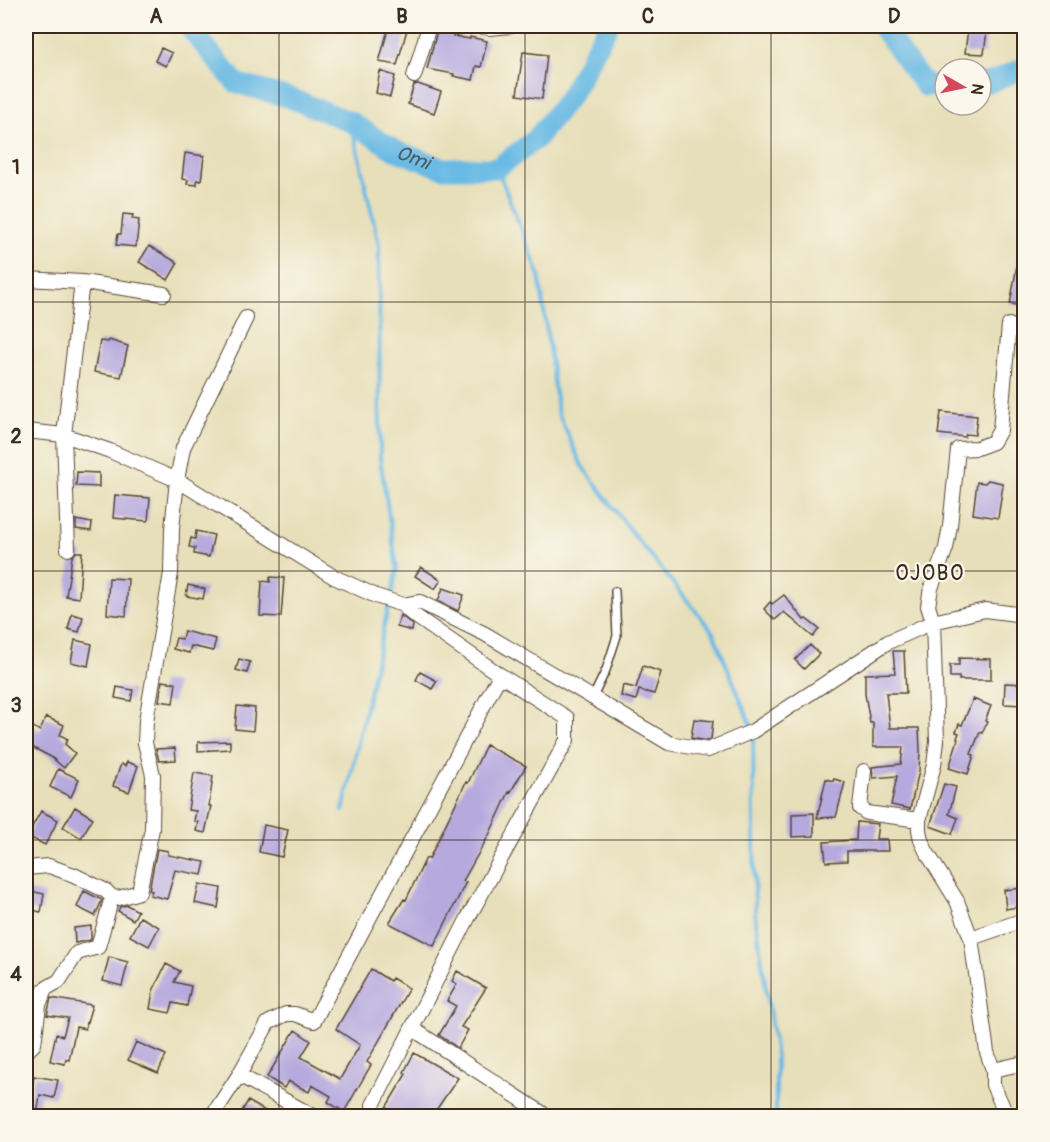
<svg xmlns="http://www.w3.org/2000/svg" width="1050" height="1142" viewBox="0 0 1050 1142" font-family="Pangolin,sans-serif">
<rect width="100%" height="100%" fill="#fbf7ec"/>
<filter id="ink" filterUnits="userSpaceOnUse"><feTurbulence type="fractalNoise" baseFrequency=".0167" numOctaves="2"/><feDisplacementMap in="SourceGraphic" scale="12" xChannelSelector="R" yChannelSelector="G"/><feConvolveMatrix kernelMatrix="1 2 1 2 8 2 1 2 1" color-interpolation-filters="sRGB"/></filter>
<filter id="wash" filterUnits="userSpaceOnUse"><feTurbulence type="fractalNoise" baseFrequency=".008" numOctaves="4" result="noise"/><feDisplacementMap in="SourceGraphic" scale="24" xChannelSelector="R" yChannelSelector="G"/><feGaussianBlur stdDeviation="1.35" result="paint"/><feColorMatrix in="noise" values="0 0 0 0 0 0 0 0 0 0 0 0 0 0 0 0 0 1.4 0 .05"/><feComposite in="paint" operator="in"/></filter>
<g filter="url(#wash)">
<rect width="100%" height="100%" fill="#e7dfb9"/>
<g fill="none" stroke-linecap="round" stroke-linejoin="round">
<path stroke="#69bae4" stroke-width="4" d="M 351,122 L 379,245 L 380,458 L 397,569 L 391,597
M 497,168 L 539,274 L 558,413 L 582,466 L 636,538 L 713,632 L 752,728
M 753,735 L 755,915 L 776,1056 L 776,1116
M 343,811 L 389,604"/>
<g stroke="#69bae4" stroke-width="21">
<path id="s1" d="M 188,26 L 236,83 L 290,98 L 351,122 L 394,150 L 442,168 L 497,168 L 536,139 L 570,96 L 608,26"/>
<path d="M 881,26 L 925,86 L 945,85"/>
<path d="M 981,83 L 991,82 L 1024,68"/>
</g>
</g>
<g id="blocks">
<path fill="#b6a9de" d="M 389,26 L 408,26 L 397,65 L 379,62 Z
M 968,28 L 987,30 L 984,54 L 965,53 Z
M 437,31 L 454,34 L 453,36 L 470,39 L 470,37 L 487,41 L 481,67 L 476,66 L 473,80 L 453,76 L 454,74 L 427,69 Z
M 161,48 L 172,53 L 166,66 L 155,61 Z
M 523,52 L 547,55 L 542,99 L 517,95 Z
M 380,71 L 395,76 L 390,97 L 376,93 Z
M 418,84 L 441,92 L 434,113 L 408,104 L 414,85 Z
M 185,153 L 204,156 L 201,181 L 197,180 L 197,185 L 187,184 L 188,180 L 182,179 Z
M 123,214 L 133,215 L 132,219 L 139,220 L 136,247 L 116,245 L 118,234 L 121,234 Z
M 149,246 L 178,263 L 168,280 L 139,262 Z
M 1020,249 L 1024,249 L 1024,306 L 1010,304 Z
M 109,340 L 128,346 L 121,377 L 94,372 L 100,341 L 108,342 Z
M 941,412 L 977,416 L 975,435 L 966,434 L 965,437 L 938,434 Z
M 77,472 L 99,473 L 99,487 L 76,486 Z
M 988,480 L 1002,483 L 1003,485 L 998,518 L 973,514 L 977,482 L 985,483 Z
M 115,495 L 150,498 L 148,521 L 113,518 Z
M 76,520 L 92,523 L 91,531 L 76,529 Z
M 196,531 L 214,535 L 209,557 L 194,554 L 195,548 L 189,547 L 191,538 L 195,539 Z
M 76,552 L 82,552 L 79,598 L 66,596 L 72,557 Z
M 421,567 L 441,580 L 435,589 L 415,576 Z
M 270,577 L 284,578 L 281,617 L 260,616 L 262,581 L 270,582 Z
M 109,578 L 128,579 L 126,616 L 107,614 Z
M 188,585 L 205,589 L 203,599 L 186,596 Z
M 443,588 L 464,595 L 458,611 L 438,601 Z
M 784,595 L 804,620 L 806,619 L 819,629 L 813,637 L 784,612 L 775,620 L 764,609 L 770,602 L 772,604 Z
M 72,614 L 83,617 L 79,632 L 68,629 Z
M 400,615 L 413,625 L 412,631 L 397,627 Z
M 184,631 L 216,639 L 213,651 L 191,646 L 189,653 L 173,649 L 176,638 L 182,639 Z
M 75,640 L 92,644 L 88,666 L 71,662 Z
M 810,645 L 819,654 L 804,669 L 795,660 Z
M 893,651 L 904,651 L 906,693 L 886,693 L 890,728 L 919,728 L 920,751 L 919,771 L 910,809 L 891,805 L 897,776 L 873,778 L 872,767 L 901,764 L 903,747 L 873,747 L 873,723 L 870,723 L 865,694 L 865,674 L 895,673 Z
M 959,658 L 991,659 L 991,680 L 959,680 L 959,677 L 950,677 L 950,665 L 959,665 Z
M 239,659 L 250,662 L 247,673 L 236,670 Z
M 643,666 L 661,672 L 654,694 L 639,690 L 636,700 L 621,696 L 623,685 L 636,688 Z
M 420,672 L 437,681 L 432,689 L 416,680 Z
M 162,681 L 176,683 L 173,703 L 159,701 Z
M 1005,683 L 1024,684 L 1024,705 L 1004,704 Z
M 117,687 L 133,690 L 131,701 L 115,698 Z
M 973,699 L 991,706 L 985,721 L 987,722 L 982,733 L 980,732 L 971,754 L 974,755 L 968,774 L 949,768 L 958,739 L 957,738 L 959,733 L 956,732 L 959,724 L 962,725 Z
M 237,706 L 255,708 L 253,731 L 235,729 Z
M 46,717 L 64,725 L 60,735 L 68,739 L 65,744 L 75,753 L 64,768 L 51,757 L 26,744 L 26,730 L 28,724 L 40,731 Z
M 694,719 L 713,721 L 711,739 L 707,741 L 691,738 Z
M 230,741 L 230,749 L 198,751 L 198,742 Z
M 486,745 L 526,766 L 510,793 L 509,792 L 490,833 L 463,881 L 466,882 L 434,946 L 389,923 L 404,899 L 406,900 L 426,858 L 429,859 L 466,782 L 468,783 Z
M 175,748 L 176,760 L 159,761 L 156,749 Z
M 127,762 L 138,766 L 129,792 L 113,786 L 121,764 L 125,766 Z
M 58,769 L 79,779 L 71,797 L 50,787 Z
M 194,773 L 213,776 L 209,806 L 211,806 L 205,833 L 196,831 L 198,822 L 194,821 L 196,811 L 188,810 Z
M 826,779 L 833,781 L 834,779 L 845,782 L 836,817 L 817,818 Z
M 944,784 L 956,787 L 949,814 L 958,818 L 952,834 L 930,826 Z
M 75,807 L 93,818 L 81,838 L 63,827 Z
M 41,811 L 58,820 L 45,845 L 27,836 Z
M 814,813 L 814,836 L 792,837 L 792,814 Z
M 857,822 L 878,824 L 876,839 L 887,839 L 888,851 L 847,851 L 847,861 L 826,862 L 824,842 L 856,840 Z
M 264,825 L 288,830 L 282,857 L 259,852 Z
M 157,849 L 168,851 L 168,855 L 205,862 L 202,875 L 175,870 L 167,899 L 150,895 L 152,891 L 149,890 Z
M 199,884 L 221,888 L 218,908 L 195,903 Z
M 1023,888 L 1024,906 L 1006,909 L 1004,890 Z
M 26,890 L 44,894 L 41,912 L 26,909 Z
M 84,891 L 102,900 L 95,916 L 77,907 Z
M 127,905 L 138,911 L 133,920 L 118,911 L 120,907 Z
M 140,917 L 159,927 L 149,946 L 130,936 Z
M 91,926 L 91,940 L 75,943 L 74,928 Z
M 109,957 L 128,962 L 122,986 L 103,981 Z
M 166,964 L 180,971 L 174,982 L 191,986 L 187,1006 L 173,1003 L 170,1013 L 150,1009 L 153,991 Z
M 371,969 L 390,981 L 392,978 L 409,988 L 367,1062 L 371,1065 L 344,1112 L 328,1102 L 331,1096 L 312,1085 L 309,1092 L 288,1081 L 284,1088 L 267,1077 L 295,1030 L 311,1041 L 301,1057 L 340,1079 L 360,1045 L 336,1029 Z
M 457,971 L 486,988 L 461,1027 L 468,1030 L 458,1048 L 439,1035 L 456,1006 L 447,1001 L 457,984 L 452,981 Z
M 51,998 L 92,1005 L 85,1029 L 76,1027 L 69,1060 L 66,1059 L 65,1064 L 50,1061 L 56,1034 L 63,1036 L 68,1018 L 47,1015 Z
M 136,1042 L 166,1055 L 158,1073 L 128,1060 Z
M 414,1053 L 458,1078 L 432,1116 L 381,1116 L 406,1074 L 404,1072 Z
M 34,1076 L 58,1080 L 54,1098 L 40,1095 L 37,1116 L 26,1116 L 26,1096 L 30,1097 Z
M 248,1101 L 274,1116 L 250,1116 L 242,1111 Z"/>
</g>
</g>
<g filter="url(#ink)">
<use href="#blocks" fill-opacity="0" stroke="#554535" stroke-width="1.5"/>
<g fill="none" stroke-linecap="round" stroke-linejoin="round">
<g stroke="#554535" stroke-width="10">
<path id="lane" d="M 593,697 L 606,670 L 617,636 L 615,591"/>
</g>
<g stroke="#554535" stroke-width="16">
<path id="street" d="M 478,26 L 489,28 L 511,26
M 1004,26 L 1014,27 L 1022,26
M 414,76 L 429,26
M 26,279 L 82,282 L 164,294
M 26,431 L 64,435 L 110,451 L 177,480 L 334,577 L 376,596 L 403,605 L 411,613 L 500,675 L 567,718 L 567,740 L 468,918 L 373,1105
M 68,549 L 64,435 L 82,282
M 403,605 L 420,602 L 485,634 L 669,743 L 708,750 L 753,731 L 888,642 L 933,622 L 985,610 L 1024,615
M 864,771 L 860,808 L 867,813 L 919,820
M 26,868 L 49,866 L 74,875 L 106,891 L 112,897 L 119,898 L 139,892 L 152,829 L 153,775 L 145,743 L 146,721 L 171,573 L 172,529 L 177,480 L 183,448 L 246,318
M 971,938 L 1024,920
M 413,1029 L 542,1113 L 543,1116
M 26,1052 L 34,1044 L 39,1005 L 45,989 L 59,981 L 77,953 L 98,947 L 112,897
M 993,1070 L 1024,1063
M 239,1075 L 313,1116
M 212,1116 L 239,1075 L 268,1023 L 286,1014 L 295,1014 L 314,1021 L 500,675
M 1007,1116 L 993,1085 L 993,1070 L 987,1052 L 971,938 L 957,901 L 926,851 L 921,840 L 919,830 L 919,820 L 934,765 L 937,741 L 933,622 L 928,606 L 931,588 L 946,548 L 950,526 L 958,449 L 977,448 L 993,442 L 1000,430 L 1009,325"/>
</g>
<use href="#lane" stroke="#fff" stroke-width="7"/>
<use href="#street" stroke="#fff" stroke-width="14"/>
</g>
</g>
<path fill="none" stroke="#3b2a1e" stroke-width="1.5" stroke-opacity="0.55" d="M 279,26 L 279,1116M 525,26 L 525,1116M 771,26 L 771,1116M 26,302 L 1024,302M 26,571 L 1024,571M 26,840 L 1024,840"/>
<g text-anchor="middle" stroke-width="4.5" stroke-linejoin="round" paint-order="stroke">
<g font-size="20" font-style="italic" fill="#4b5c63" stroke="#fbf7ec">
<text dy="7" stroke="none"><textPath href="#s1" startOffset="268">Omi</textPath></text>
</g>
<g font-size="21" letter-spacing="1.5" fill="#3b2a1e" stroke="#fbf7ec">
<text x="930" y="580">OJOBO</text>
</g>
</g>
<rect width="1050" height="1142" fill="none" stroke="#fbf7ec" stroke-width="66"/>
<g transform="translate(963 87) rotate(99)"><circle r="28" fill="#fbf7ec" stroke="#aea59a" stroke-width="1.5"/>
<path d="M0-4.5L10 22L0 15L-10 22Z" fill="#d1495b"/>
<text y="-9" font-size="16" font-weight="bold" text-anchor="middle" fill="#3b2a1e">N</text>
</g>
<rect x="33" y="33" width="984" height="1076" fill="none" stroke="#3b2a1e" stroke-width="2"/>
<g font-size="20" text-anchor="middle" font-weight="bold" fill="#3b2a1e">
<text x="156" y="23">A</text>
<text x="402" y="23">B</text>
<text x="648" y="23">C</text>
<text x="894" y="23">D</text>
<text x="16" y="174">1</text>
<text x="16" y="443">2</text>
<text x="16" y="712">3</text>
<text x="16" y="981">4</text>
</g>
</svg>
